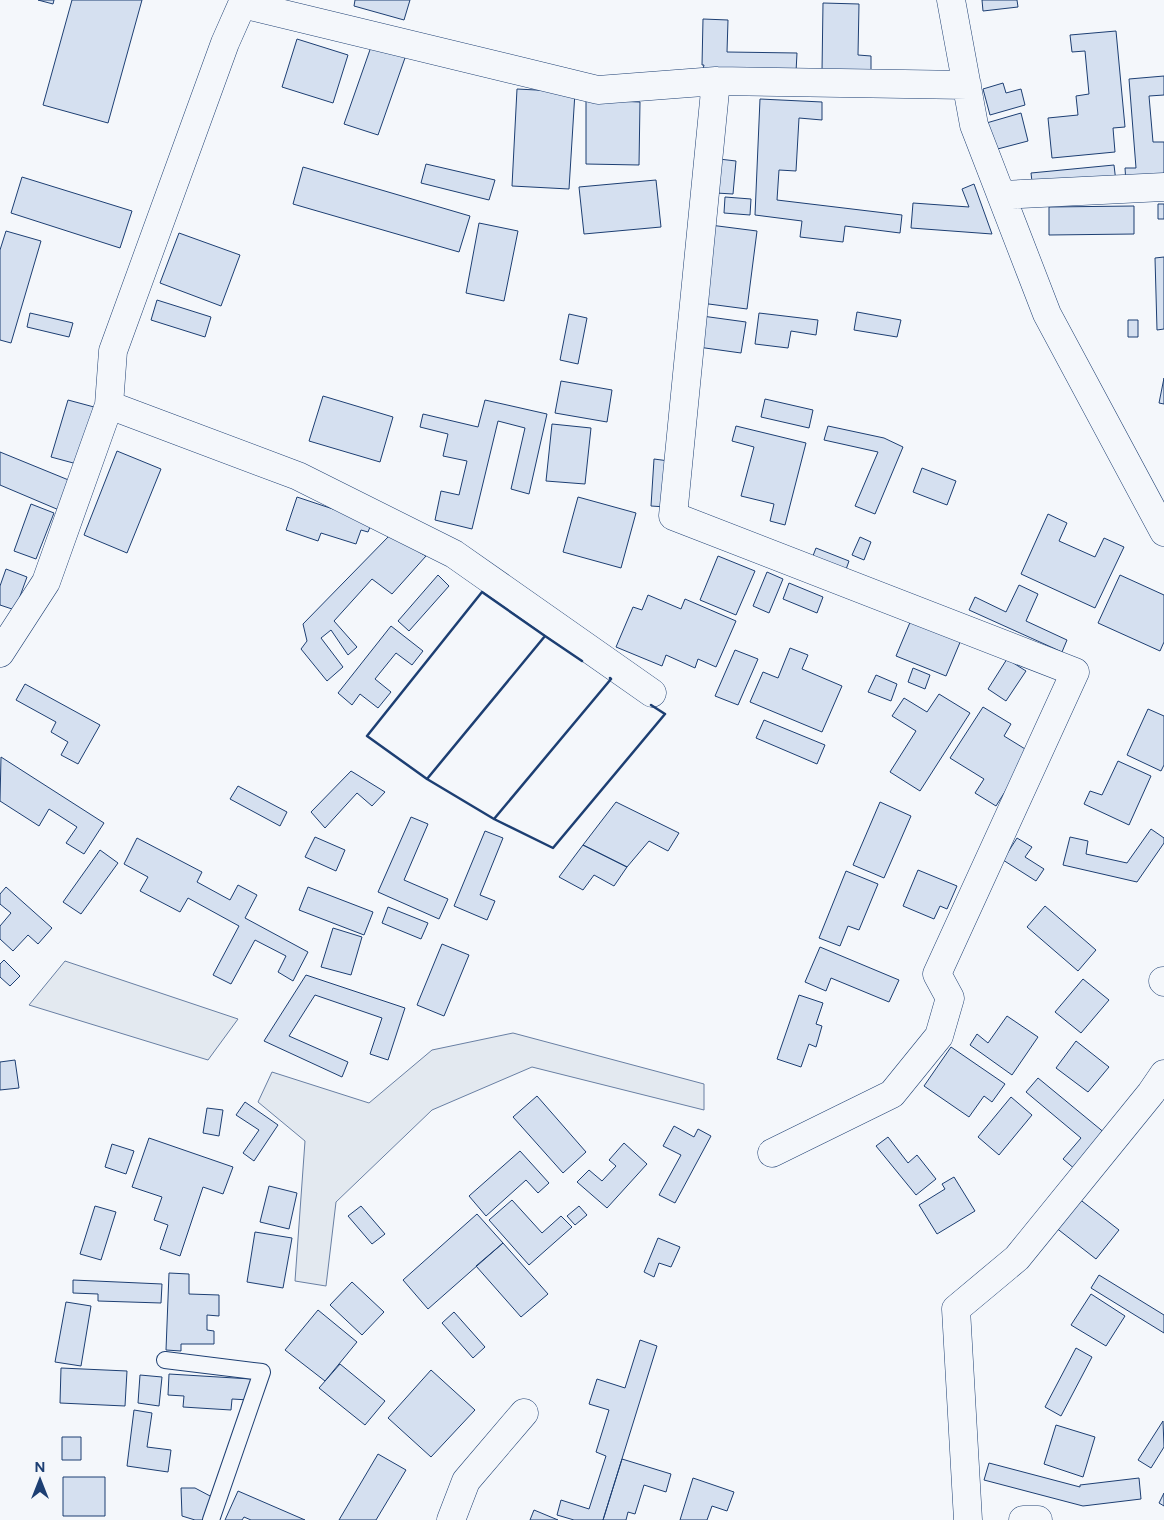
<svg xmlns="http://www.w3.org/2000/svg" width="1164" height="1520" viewBox="0 0 1164 1520" font-family="Figtree,sans-serif">
<rect width="100%" height="100%" fill="#f4f7fb"/>
<path fill="#e3e9f0" stroke="#687fa3" d="M 65,961 L 238,1019 L 208,1060 L 29,1005 Z
M 513,1033 L 704,1084 L 704,1110 L 532,1067 L 432,1110 L 336,1202 L 326,1286 L 295,1281 L 305,1141 L 258,1102 L 272,1072 L 369,1103 L 432,1050 Z"/>
<path fill="#d5e0f0" stroke="#1d3f73" d="M 38,0 L 54,0 L 53,4 Z
M 72,0 L 142,0 L 108,123 L 43,105 Z
M 355,0 L 410,0 L 404,20 L 354,6 Z
M 982,0 L 1017,0 L 1018,7 L 983,11 Z
M 823,3 L 859,4 L 858,55 L 871,56 L 871,72 L 822,71 Z
M 703,19 L 728,20 L 727,52 L 797,53 L 796,72 L 703,69 L 704,65 L 702,65 Z
M 1116,31 L 1125,127 L 1113,128 L 1115,152 L 1052,158 L 1048,118 L 1078,115 L 1076,96 L 1089,94 L 1085,51 L 1072,52 L 1070,35 Z
M 297,39 L 348,55 L 333,103 L 282,87 Z
M 372,44 L 406,55 L 378,135 L 344,124 Z
M 1164,76 L 1164,95 L 1149,96 L 1153,142 L 1164,142 L 1164,180 L 1126,183 L 1125,168 L 1136,168 L 1129,79 Z
M 1003,83 L 1006,93 L 1021,89 L 1025,105 L 990,115 L 983,89 Z
M 517,89 L 575,92 L 569,189 L 512,186 Z
M 760,99 L 822,102 L 822,120 L 799,118 L 796,171 L 779,170 L 777,200 L 902,215 L 900,233 L 845,226 L 843,242 L 800,237 L 802,221 L 755,215 Z
M 586,100 L 640,102 L 639,165 L 586,164 Z
M 1021,113 L 1028,141 L 990,151 L 983,124 Z
M 719,159 L 736,161 L 733,194 L 716,193 Z
M 426,164 L 495,180 L 489,200 L 421,183 Z
M 1114,165 L 1116,182 L 1033,190 L 1031,173 Z
M 303,167 L 470,216 L 459,252 L 293,204 Z
M 22,177 L 132,211 L 120,248 L 11,213 Z
M 656,180 L 661,227 L 584,234 L 579,187 Z
M 974,184 L 992,234 L 911,228 L 913,203 L 969,207 L 962,189 Z
M 725,197 L 751,199 L 750,215 L 724,213 Z
M 1158,204 L 1164,204 L 1164,219 L 1158,219 Z
M 1134,206 L 1134,234 L 1049,235 L 1049,207 Z
M 479,223 L 518,231 L 504,301 L 466,293 Z
M 710,225 L 757,231 L 747,309 L 701,303 Z
M 6,231 L 41,241 L 11,343 L 0,340 L 0,250 Z
M 179,233 L 240,255 L 221,306 L 160,283 Z
M 1164,257 L 1164,329 L 1157,330 L 1155,258 Z
M 157,300 L 211,317 L 205,337 L 151,320 Z
M 857,312 L 901,320 L 897,337 L 854,330 Z
M 30,313 L 73,323 L 69,337 L 27,327 Z
M 759,313 L 818,320 L 816,335 L 791,331 L 788,348 L 755,344 Z
M 569,314 L 587,318 L 578,364 L 560,360 Z
M 702,316 L 746,322 L 741,353 L 698,347 Z
M 1128,320 L 1138,320 L 1138,337 L 1128,337 Z
M 1164,378 L 1164,404 L 1159,403 Z
M 561,381 L 612,390 L 607,422 L 555,413 Z
M 323,396 L 393,417 L 380,462 L 309,441 Z
M 765,399 L 813,410 L 809,428 L 761,417 Z
M 68,400 L 94,407 L 77,464 L 51,457 Z
M 485,400 L 547,414 L 529,494 L 511,489 L 525,428 L 498,421 L 472,529 L 435,520 L 441,491 L 459,495 L 467,461 L 443,456 L 448,434 L 420,427 L 423,414 L 478,427 Z
M 552,424 L 591,428 L 585,484 L 546,481 Z
M 736,426 L 806,443 L 785,525 L 770,521 L 774,504 L 741,496 L 754,447 L 732,441 Z
M 828,426 L 884,438 L 903,447 L 875,514 L 855,506 L 878,452 L 824,440 Z
M 117,451 L 161,469 L 127,553 L 84,535 Z
M 0,452 L 71,481 L 59,510 L 0,485 Z
M 654,459 L 669,461 L 666,507 L 651,506 Z
M 922,468 L 956,481 L 947,505 L 913,492 Z
M 297,497 L 372,522 L 368,532 L 361,530 L 356,544 L 321,533 L 318,541 L 286,530 Z
M 578,497 L 636,513 L 621,568 L 563,552 Z
M 31,504 L 54,513 L 36,559 L 14,551 Z
M 1048,514 L 1067,523 L 1059,541 L 1095,557 L 1104,538 L 1124,547 L 1095,608 L 1021,574 Z
M 390,535 L 426,556 L 392,594 L 372,579 L 334,621 L 357,647 L 348,655 L 331,630 L 321,638 L 343,667 L 327,681 L 301,649 L 307,641 L 303,624 Z
M 860,537 L 871,542 L 864,560 L 852,555 Z
M 816,548 L 849,561 L 844,575 L 811,561 Z
M 718,556 L 755,571 L 736,615 L 700,600 Z
M 6,569 L 27,577 L 15,610 L 0,605 L 0,586 Z
M 767,572 L 783,579 L 769,613 L 753,606 Z
M 438,575 L 449,586 L 409,631 L 398,621 Z
M 1120,575 L 1164,595 L 1164,642 L 1160,651 L 1098,623 Z
M 789,583 L 823,597 L 817,613 L 783,599 Z
M 1019,585 L 1038,594 L 1026,621 L 1067,640 L 1062,652 L 969,610 L 975,597 L 1006,612 Z
M 648,595 L 681,609 L 685,599 L 736,621 L 716,667 L 698,659 L 695,668 L 666,655 L 662,666 L 616,647 L 633,607 L 642,610 Z
M 911,620 L 961,640 L 946,676 L 896,656 Z
M 391,626 L 423,651 L 412,665 L 396,653 L 375,679 L 391,692 L 378,708 L 360,694 L 352,705 L 338,693 Z
M 790,648 L 808,655 L 802,669 L 842,686 L 822,732 L 750,702 L 763,672 L 778,678 Z
M 735,650 L 758,659 L 738,705 L 715,696 Z
M 1007,659 L 1026,671 L 1006,701 L 988,689 Z
M 913,668 L 930,675 L 925,689 L 908,682 Z
M 876,675 L 897,684 L 891,701 L 868,692 Z
M 25,684 L 100,725 L 78,764 L 61,755 L 68,742 L 51,732 L 56,722 L 16,700 Z
M 939,694 L 970,713 L 920,791 L 890,772 L 916,731 L 892,716 L 904,698 L 927,712 Z
M 983,707 L 1011,724 L 1004,736 L 1030,752 L 996,806 L 975,793 L 984,779 L 950,758 Z
M 1148,709 L 1164,716 L 1164,765 L 1161,771 L 1127,755 Z
M 764,720 L 825,745 L 817,764 L 756,738 Z
M 1,757 L 104,823 L 84,854 L 66,843 L 77,827 L 49,809 L 39,826 L 0,801 Z
M 1118,761 L 1151,776 L 1129,825 L 1084,804 L 1090,791 L 1102,795 Z
M 351,771 L 385,792 L 372,806 L 357,793 L 325,828 L 311,812 Z
M 238,786 L 287,812 L 280,826 L 230,799 Z
M 616,802 L 679,833 L 668,851 L 649,841 L 627,867 L 583,845 Z
M 880,802 L 911,816 L 884,878 L 853,865 Z
M 411,817 L 428,824 L 404,880 L 448,899 L 439,919 L 378,892 Z
M 1151,829 L 1164,838 L 1164,843 L 1137,882 L 1063,865 L 1070,837 L 1088,841 L 1086,854 L 1127,863 Z
M 485,831 L 503,838 L 480,895 L 495,901 L 487,920 L 454,906 Z
M 315,837 L 345,850 L 336,871 L 305,857 Z
M 137,838 L 202,872 L 197,882 L 230,900 L 238,885 L 257,895 L 245,918 L 308,952 L 293,981 L 278,972 L 286,956 L 255,940 L 231,984 L 213,975 L 239,926 L 188,898 L 180,912 L 140,891 L 148,877 L 124,864 Z
M 1017,838 L 1032,847 L 1025,857 L 1044,869 L 1036,881 L 1003,860 Z
M 583,845 L 627,867 L 614,886 L 594,875 L 583,890 L 559,877 Z
M 100,850 L 118,863 L 81,914 L 63,902 Z
M 918,870 L 957,886 L 947,909 L 940,906 L 934,919 L 903,906 Z
M 846,871 L 878,884 L 859,930 L 848,926 L 840,946 L 819,938 Z
M 6,887 L 52,928 L 38,944 L 28,935 L 13,951 L 0,939 L 0,926 L 11,913 L 0,904 L 0,894 Z
M 308,887 L 373,912 L 364,935 L 299,910 Z
M 1045,906 L 1096,950 L 1078,971 L 1027,927 Z
M 388,907 L 428,923 L 421,939 L 382,923 Z
M 333,928 L 362,937 L 351,975 L 321,967 Z
M 442,944 L 469,955 L 444,1016 L 417,1005 Z
M 820,947 L 899,980 L 889,1002 L 831,978 L 826,991 L 805,982 Z
M 4,960 L 20,976 L 10,986 L 0,977 L 0,964 Z
M 306,975 L 405,1008 L 388,1060 L 370,1054 L 382,1018 L 315,995 L 289,1036 L 348,1062 L 342,1077 L 264,1041 Z
M 1083,979 L 1109,1000 L 1081,1033 L 1055,1012 Z
M 799,995 L 823,1003 L 816,1024 L 822,1026 L 816,1047 L 809,1044 L 801,1067 L 777,1059 Z
M 1007,1016 L 1038,1037 L 1012,1075 L 970,1045 L 977,1034 L 988,1043 Z
M 1076,1041 L 1109,1067 L 1088,1092 L 1056,1068 Z
M 951,1047 L 1005,1084 L 992,1102 L 984,1096 L 969,1117 L 924,1086 Z
M 15,1060 L 19,1088 L 0,1090 L 0,1062 Z
M 1038,1078 L 1106,1134 L 1076,1170 L 1063,1159 L 1081,1138 L 1026,1092 Z
M 537,1096 L 586,1152 L 563,1173 L 513,1117 Z
M 1011,1097 L 1032,1115 L 999,1155 L 978,1137 Z
M 245,1102 L 278,1125 L 254,1161 L 243,1153 L 259,1130 L 236,1115 Z
M 207,1108 L 223,1110 L 219,1136 L 203,1133 Z
M 674,1126 L 694,1137 L 698,1129 L 711,1136 L 675,1203 L 659,1195 L 681,1155 L 663,1146 Z
M 888,1137 L 908,1163 L 917,1155 L 936,1179 L 916,1195 L 876,1146 Z
M 149,1138 L 233,1167 L 223,1194 L 203,1187 L 180,1256 L 160,1249 L 168,1225 L 154,1220 L 162,1197 L 132,1187 Z
M 624,1143 L 647,1164 L 607,1208 L 577,1182 L 589,1170 L 602,1181 L 616,1166 L 609,1160 Z
M 112,1144 L 134,1151 L 126,1174 L 105,1167 Z
M 520,1151 L 549,1183 L 538,1193 L 526,1180 L 486,1216 L 469,1196 Z
M 954,1177 L 975,1211 L 937,1234 L 919,1205 L 945,1189 L 942,1184 Z
M 269,1186 L 297,1193 L 289,1229 L 260,1222 Z
M 1078,1198 L 1119,1230 L 1096,1259 L 1055,1227 Z
M 512,1200 L 542,1233 L 561,1216 L 572,1227 L 529,1265 L 489,1220 Z
M 95,1206 L 116,1212 L 101,1260 L 80,1254 Z
M 361,1206 L 385,1234 L 372,1244 L 348,1216 Z
M 579,1206 L 587,1215 L 575,1225 L 567,1216 Z
M 477,1214 L 503,1243 L 428,1309 L 403,1280 Z
M 255,1232 L 292,1238 L 283,1288 L 247,1282 Z
M 658,1238 L 680,1247 L 671,1267 L 659,1263 L 654,1277 L 644,1272 Z
M 503,1243 L 548,1294 L 521,1317 L 476,1266 Z
M 169,1273 L 189,1274 L 189,1294 L 219,1295 L 219,1316 L 207,1315 L 207,1330 L 214,1331 L 214,1344 L 181,1344 L 181,1351 L 166,1350 Z
M 1099,1275 L 1164,1315 L 1164,1333 L 1091,1288 Z
M 73,1280 L 162,1284 L 161,1303 L 98,1301 L 98,1294 L 73,1293 Z
M 352,1282 L 384,1312 L 362,1335 L 330,1305 Z
M 1091,1294 L 1125,1316 L 1106,1346 L 1071,1325 Z
M 66,1302 L 91,1306 L 81,1366 L 55,1362 Z
M 318,1310 L 357,1342 L 325,1381 L 285,1350 Z
M 454,1312 L 485,1347 L 473,1358 L 442,1323 Z
M 640,1340 L 657,1346 L 603,1520 L 574,1520 L 557,1515 L 561,1500 L 589,1509 L 606,1456 L 596,1452 L 609,1410 L 589,1404 L 597,1379 L 625,1388 Z
M 1076,1348 L 1092,1357 L 1061,1416 L 1045,1407 Z
M 340,1364 L 385,1401 L 365,1425 L 319,1388 Z
M 61,1368 L 127,1371 L 125,1406 L 60,1403 Z
M 431,1370 L 475,1410 L 431,1457 L 388,1418 Z
M 169,1374 L 251,1379 L 249,1400 L 232,1399 L 231,1410 L 183,1407 L 184,1396 L 168,1395 Z
M 140,1375 L 162,1377 L 159,1406 L 138,1403 Z
M 134,1410 L 152,1413 L 147,1447 L 171,1450 L 168,1472 L 127,1466 Z
M 1163,1421 L 1164,1447 L 1151,1468 L 1138,1460 Z
M 1056,1425 L 1095,1437 L 1083,1477 L 1044,1464 Z
M 62,1437 L 81,1437 L 81,1460 L 62,1460 Z
M 378,1454 L 406,1470 L 376,1520 L 339,1520 Z
M 622,1459 L 671,1474 L 666,1492 L 644,1485 L 635,1514 L 628,1512 L 626,1520 L 603,1520 Z
M 989,1463 L 1080,1487 L 1080,1485 L 1139,1478 L 1141,1499 L 1083,1506 L 984,1480 Z
M 63,1477 L 105,1477 L 105,1516 L 63,1516 Z
M 693,1478 L 734,1492 L 727,1511 L 712,1506 L 707,1520 L 680,1520 Z
M 181,1488 L 195,1488 L 212,1497 L 203,1520 L 195,1520 L 182,1516 Z
M 238,1491 L 305,1520 L 251,1520 L 244,1517 L 242,1520 L 225,1520 Z
M 1164,1493 L 1164,1506 L 1159,1503 Z
M 534,1510 L 558,1520 L 530,1520 Z"/>
<g fill="none" stroke-linecap="round" stroke-linejoin="round">
<g stroke="#1d3f73" stroke-width="18">
<path id="lane" d="M 165,1360 L 262,1372 L 211,1520"/>
</g>
<g stroke="#1d3f73" stroke-width="29">
<path id="street" d="M 951,0 L 974,125 L 1047,314 L 1164,532
M 242,4 L 598,90 L 716,81 L 967,85
M 716,81 L 673,516 L 1075,672 L 937,974 L 950,998 L 939,1036 L 892,1094 L 772,1153
M 1001,195 L 1164,187
M 109,405 L 113,351 L 225,43 L 244,0
M 0,653 L 46,582 L 109,405 L 298,476 L 454,554 L 652,693
M 1163,981 L 1164,982
M 451,1520 L 466,1481 L 524,1413
M 968,1520 L 956,1309 L 1017,1258 L 1151,1093 L 1164,1074
M 1023,1520 L 1038,1520"/>
</g>
<use href="#lane" stroke="#f4f7fb" stroke-width="16"/>
<use href="#street" stroke="#f4f7fb" stroke-width="28"/>
<path stroke="#1d3f73" stroke-width="2.5" d="M 482,592 L 545,636 L 427,779 L 367,736 Z
M 545,636 L 582,661
M 427,779 L 494,819 L 611,679 L 610,678
M 494,819 L 553,848 L 665,714 L 651,705"/>
</g>
<g transform="translate(40 1480)" stroke="#f4f7fb" stroke-width="4" paint-order="stroke">
<path d="M0-4L9 19L0 12L-9 19Z" fill="#1d3f73"/>
<text y="-8" font-size="14" font-weight="bold" text-anchor="middle" fill="#1d3f73">N</text>
</g>
</svg>
